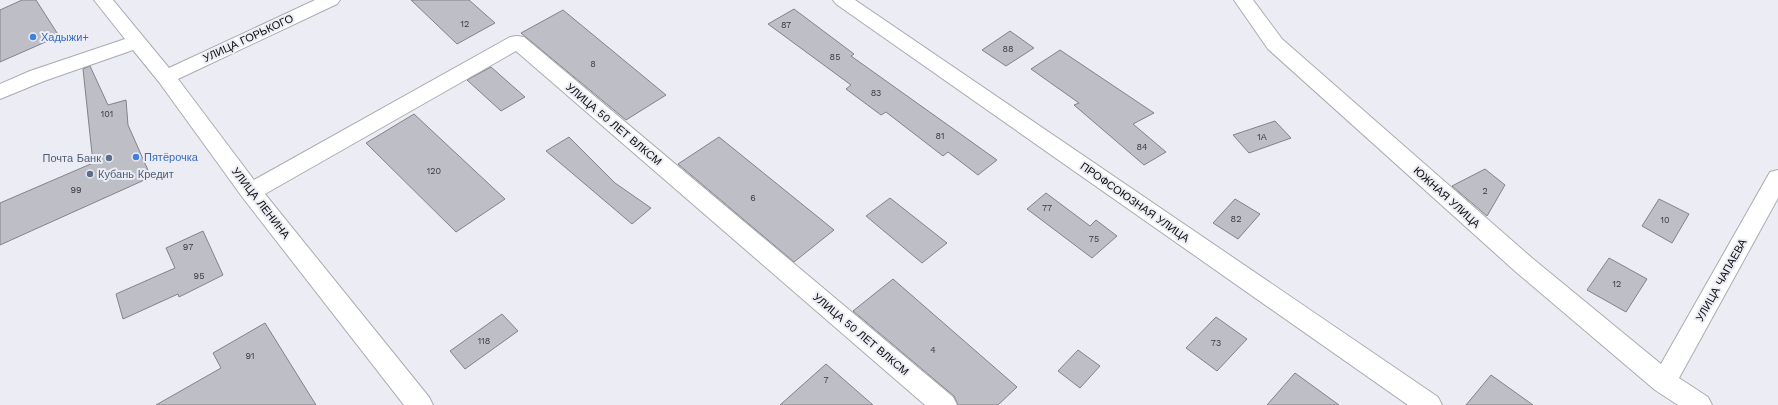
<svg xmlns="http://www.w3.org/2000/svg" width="1778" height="405" viewBox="0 0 1778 405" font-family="'Work Sans',sans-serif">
<rect width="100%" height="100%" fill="#ececf4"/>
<path fill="#bebec6" stroke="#838289" d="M 22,0 L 36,0 L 59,36 L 0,62 L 0,10 Z
M 411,0 L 469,0 L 495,23 L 457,44 Z
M 794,9 L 854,54 L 851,56 L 997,160 L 978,175 L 948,152 L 943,156 L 886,112 L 881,115 L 846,89 L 851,85 L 768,24 Z
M 563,10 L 666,95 L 626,120 L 521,33 Z
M 1010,31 L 1034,48 L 1006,66 L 982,50 Z
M 1060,50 L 1154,113 L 1133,124 L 1166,152 L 1144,165 L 1074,105 L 1079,103 L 1031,69 Z
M 90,66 L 108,105 L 126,100 L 128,125 L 151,177 L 0,245 L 0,203 L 93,163 L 83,69 Z
M 491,67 L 525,97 L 501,111 L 467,80 Z
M 414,114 L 505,199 L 456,232 L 366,143 Z
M 1275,121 L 1291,138 L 1249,153 L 1233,135 Z
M 569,137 L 615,183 L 651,208 L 632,224 L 546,151 Z
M 719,137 L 834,230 L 794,262 L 678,164 Z
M 1485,169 L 1505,185 L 1487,216 L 1452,186 Z
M 1046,193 L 1090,226 L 1096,220 L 1117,236 L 1092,258 L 1027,209 Z
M 890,198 L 947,243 L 922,263 L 866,216 Z
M 1235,199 L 1260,214 L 1238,239 L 1213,223 Z
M 1659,199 L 1689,214 L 1672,243 L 1642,226 Z
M 203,231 L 223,275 L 179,297 L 178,294 L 123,319 L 116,294 L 175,268 L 166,248 Z
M 1609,258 L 1647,279 L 1626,312 L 1587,290 Z
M 893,279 L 1017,387 L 998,405 L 958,405 L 954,396 L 853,311 Z
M 502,314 L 518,331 L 465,369 L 450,351 Z
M 1216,317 L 1247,339 L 1217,371 L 1186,348 Z
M 265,323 L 316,405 L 156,405 L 221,368 L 213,353 Z
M 1078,350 L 1100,366 L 1080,388 L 1058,371 Z
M 826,364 L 873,405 L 780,405 Z
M 1295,373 L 1339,405 L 1267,405 Z
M 1491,375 L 1533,405 L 1466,405 Z"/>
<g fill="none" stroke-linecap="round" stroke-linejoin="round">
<g stroke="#aaaab1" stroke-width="2">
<path id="street" d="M 94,0 L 113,0 L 169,68 L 315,0 L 340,0 L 337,4 L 178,79 L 254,180 L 510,37 L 517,36 L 524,37 L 953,397 L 957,405 L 925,405 L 516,51 L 265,194 L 429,397 L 433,405 L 404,405 L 243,198 L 159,82 L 133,50 L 44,81 L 0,99 L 0,84 L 30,71 L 125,39 Z
M 833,0 L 855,0 L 1438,397 L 1442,405 L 1408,405 L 836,4 Z
M 1234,0 L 1253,0 L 1282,39 L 1532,258 L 1661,364 L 1770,172 L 1778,170 L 1778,198 L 1679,378 L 1708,397 L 1712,405 L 1678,405 L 1655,390 L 1516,272 L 1268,49 Z"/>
</g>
<use href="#street" fill="#fff" fill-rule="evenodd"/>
</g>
<g fill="#3f7fe0" stroke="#ececf4" stroke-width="1.5">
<circle cx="33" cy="37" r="4"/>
<circle cx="136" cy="157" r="4"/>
</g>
<g fill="#5c6f8a" stroke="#ececf4" stroke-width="1.5">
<circle cx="109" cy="158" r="4"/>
<circle cx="90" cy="174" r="4"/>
</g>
<g text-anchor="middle" stroke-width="4" stroke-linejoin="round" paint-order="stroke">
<g font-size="9" fill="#38383c">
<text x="465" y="27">12</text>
<text x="786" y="28">87</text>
<text x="1008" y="52">88</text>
<text x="835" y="60">85</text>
<text x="593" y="67">8</text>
<text x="876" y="96">83</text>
<text x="107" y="117">101</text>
<text x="940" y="139">81</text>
<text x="1262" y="140">1А</text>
<text x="1142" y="150">84</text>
<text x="434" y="174">120</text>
<text x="76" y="193">99</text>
<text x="1485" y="194">2</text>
<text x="753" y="201">6</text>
<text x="1047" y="211">77</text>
<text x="1236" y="222">82</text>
<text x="1665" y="223">10</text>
<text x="1094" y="242">75</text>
<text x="188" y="250">97</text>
<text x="199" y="279">95</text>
<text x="1617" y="287">12</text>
<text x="484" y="344">118</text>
<text x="1216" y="346">73</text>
<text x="933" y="353">4</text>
<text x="250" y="359">91</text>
<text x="826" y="383">7</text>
</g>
<g font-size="11" fill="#366cbe" stroke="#ececf4" text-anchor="start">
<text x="41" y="41">Хадыжи+</text>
<text x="144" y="161">Пятёрочка</text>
</g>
<g font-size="11" fill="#0c0c0e" stroke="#ececf4">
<text transform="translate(248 38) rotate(-25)" y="4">УЛИЦА ГОРЬКОГО</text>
<text transform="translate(614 124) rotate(40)" y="4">УЛИЦА 50 ЛЕТ ВЛКСМ</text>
<text transform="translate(1447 197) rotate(42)" y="4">ЮЖНАЯ УЛИЦА</text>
<text transform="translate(1135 202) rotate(35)" y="4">ПРОФСОЮЗНАЯ УЛИЦА</text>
<text transform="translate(261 203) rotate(52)" y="4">УЛИЦА ЛЕНИНА</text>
<text transform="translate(1721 280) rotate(-61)" y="4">УЛИЦА ЧАПАЕВА</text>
<text transform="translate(861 334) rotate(40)" y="4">УЛИЦА 50 ЛЕТ ВЛКСМ</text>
</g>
<g font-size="11" fill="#4e5e75" stroke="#ececf4" text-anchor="end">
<text x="101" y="162">Почта Банк</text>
<text x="98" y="178" text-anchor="start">Кубань Кредит</text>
</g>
</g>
</svg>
